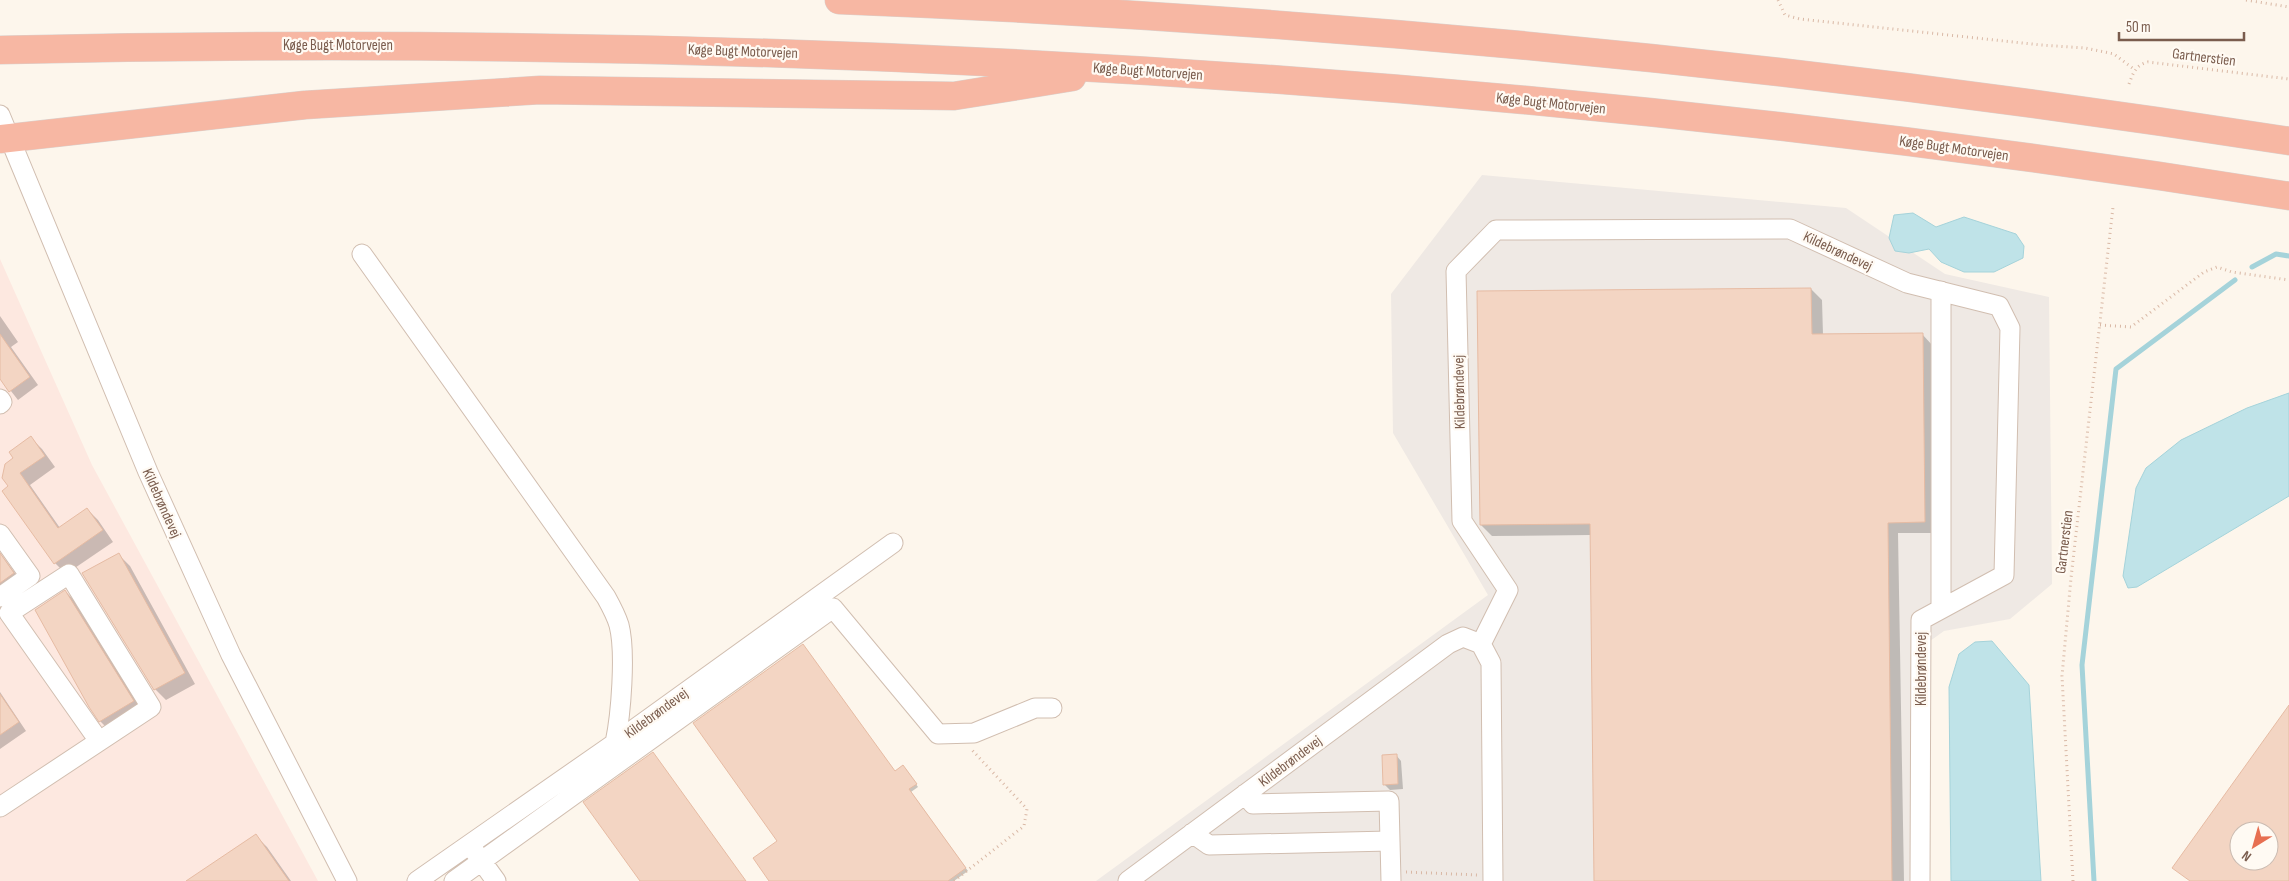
<svg xmlns="http://www.w3.org/2000/svg" width="2289" height="881" viewBox="0 0 2289 881" font-family="'Sofia Sans Condensed',sans-serif">
<rect width="100%" height="100%" fill="#fdf6ec"/>
<path fill="#fde8e0" d="M 0,259 L 92,465 L 318,881 L 0,881 Z"/>
<path fill="#efe9e4" d="M 1482,175 L 1846,208 L 1945,274 L 2049,297 L 2052,584 L 2010,619 L 1944,631 L 1930,641 L 1930,881 L 1096,881 L 1488,595 L 1393,433 L 1391,294 Z"/>
<path fill="#bfe3e8" stroke="#a5d3da" d="M 1913,213 L 1936,227 L 1964,217 L 2016,234 L 2024,246 L 2023,258 L 1994,272 L 1964,272 L 1941,262 L 1929,249 L 1909,253 L 1895,251 L 1889,238 L 1894,215 Z
M 2289,393 L 2289,496 L 2137,587 L 2128,588 L 2123,576 L 2136,488 L 2146,468 L 2181,440 L 2247,408 Z
M 1992,641 L 2029,685 L 2041,881 L 1951,881 L 1949,687 L 1959,654 L 1975,642 Z"/>
<path fill="#0003" d="M 1811,289 L 1822,300 L 1823,335 L 1922,334 L 1933,346 L 1936,533 L 1898,533 L 1904,881 L 1595,881 L 1591,535 L 1492,536 L 1481,525 Z
M 0,316 L 18,342 L 11,347 L 38,385 L 18,400 L 0,377 Z
M 31,438 L 42,449 L 55,467 L 30,485 L 60,528 L 87,509 L 98,520 L 113,542 L 66,574 L 55,563 L 10,486 L 14,458 Z
M 0,553 L 24,585 L 4,599 L 0,607 Z
M 119,555 L 130,566 L 195,684 L 166,700 L 155,689 Z
M 65,591 L 76,602 L 144,712 L 111,732 L 100,721 Z
M 0,692 L 26,731 L 0,749 Z
M 1396,755 L 1401,761 L 1403,789 L 1390,790 L 1384,784 Z
M 906,769 L 918,787 L 911,792 L 968,871 L 954,881 L 771,881 L 895,772 Z
M 256,836 L 267,847 L 291,881 L 188,881 Z"/>
<g fill="none" stroke-linecap="round" stroke-linejoin="round">
<path stroke="#a5d3da" stroke-width="5" d="M 2252,267 L 2276,254 L 2289,256
M 2094,881 L 2082,665 L 2116,369 L 2235,280"/>
</g>
<path fill="#f3d5c3" stroke="#e6bba3" fill-rule="evenodd" d="M 1811,288 L 1812,334 L 1923,333 L 1925,522 L 1888,523 L 1892,881 L 1594,881 L 1590,524 L 1480,525 L 1477,291 Z
M 0,334 L 30,377 L 9,392 L 0,379 Z
M 31,436 L 45,456 L 20,473 L 58,528 L 87,508 L 103,530 L 54,564 L 2,491 L 8,486 L 2,478 L 5,464 L 13,458 L 9,452 Z
M 0,553 L 14,573 L 0,583 Z
M 119,553 L 185,673 L 154,690 L 82,573 Z
M 65,590 L 134,701 L 99,722 L 89,707 L 35,610 Z
M 803,644 L 895,771 L 903,765 L 917,784 L 909,789 L 966,868 L 948,881 L 769,881 L 753,858 L 777,841 L 693,723 Z
M 0,694 L 19,722 L 0,735 Z
M 2289,705 L 2289,881 L 2190,881 L 2172,868 ZM 2239,831 L 2269,831 L 2269,861 L 2239,861 Z
M 653,752 L 746,881 L 640,881 L 583,802 Z
M 1397,754 L 1398,784 L 1383,785 L 1382,755 Z
M 256,834 L 289,881 L 186,881 Z"/>
<g fill="none" stroke-linecap="round" stroke-linejoin="round">
<g stroke="#d1beb0" stroke-width="21">
<path id="minor" d="M 0,115 L 148,472 L 231,655 L 347,881
M 362,254 L 606,597 C 611,606 616,615 619,625 C 626,652 621,715 615,743
M 1941,291 L 1941,609
M 0,399 L 2,402 L 0,404
M 0,534 L 30,576 L 0,597
M 1481,644 L 1508,590 L 1462,521 L 1456,271 L 1496,230 L 1790,229 L 1907,283 L 1999,306 L 2010,328 L 2004,575 L 1921,620 L 1920,881
M 1245,794 L 1253,804 L 1389,801 L 1391,881
M 0,807 L 151,707 L 69,574 L 9,613 L 99,741
M 1192,833 L 1209,845 L 1390,841
M 475,852 L 496,881
M 417,881 L 615,743 L 893,543
M 454,881 L 833,608 L 938,734 L 974,733 L 1035,708 L 1052,708
M 1128,881 L 1448,644 L 1463,637 L 1481,644 L 1491,663 L 1493,881"/>
</g>
<g stroke="#dad1cd" stroke-width="29">
<path id="highway" d="M 839,0 C 1325,19 1809,66 2289,141
M 0,50 C 766,32 1532,75 2289,196
M 0,139 L 305,105 L 540,90 L 954,96 L 1072,77"/>
</g>
<path stroke="#d9b8a5" stroke-width="3" stroke-dasharray="1 4" stroke-linecap="butt" d="M 1778,0 L 1785,15 L 1800,19 L 2041,45 L 2085,48 L 2114,54 L 2135,70
M 2246,0 L 2289,7
M 2129,84 C 2133,73 2136,65 2148,62 L 2289,79
M 2100,325 L 2131,327 L 2204,272 L 2217,267 L 2232,272 L 2289,280
M 1406,872 L 1477,875
M 954,881 L 1024,826 L 1027,809 L 972,750
M 2073,881 L 2062,676 L 2071,578 L 2113,207"/>
<use href="#minor" stroke="#fff" stroke-width="19"/>
<use href="#highway" stroke="#f7b7a3" stroke-width="28"/>
</g>
<g text-anchor="middle" stroke-width="4.5" stroke-linejoin="round" paint-order="stroke">
<g font-size="15" fill="#7a5c4d" stroke="#fffaf3">
<text x="338" y="50">Køge Bugt Motorvejen</text>
<text transform="translate(743 51) rotate(2)" y="5">Køge Bugt Motorvejen</text>
<text transform="translate(2204 57) rotate(7)" y="5">Gartnerstien</text>
<text transform="translate(1148 71) rotate(4)" y="5">Køge Bugt Motorvejen</text>
<text transform="translate(1551 103) rotate(6)" y="5">Køge Bugt Motorvejen</text>
<text transform="translate(1954 148) rotate(8)" y="5">Køge Bugt Motorvejen</text>
<text transform="translate(1838 251) rotate(25)" y="5">Kildebrøndevej</text>
<text transform="translate(1459 392) rotate(-91)" y="5">Kildebrøndevej</text>
<text transform="translate(162 503) rotate(66)" y="5">Kildebrøndevej</text>
<text transform="translate(2064 542) rotate(-83)" y="5">Gartnerstien</text>
<text transform="translate(1921 669) rotate(-90)" y="5">Kildebrøndevej</text>
<text transform="translate(656 713) rotate(-36)" y="5">Kildebrøndevej</text>
<text transform="translate(1290 761) rotate(-37)" y="5">Kildebrøndevej</text>
</g>
</g>
<g transform="translate(2254 846) rotate(217)"><circle r="24" fill="#fffaf3" stroke="#cabbb1"/>
<path d="M0-4L9 19L0 12L-9 19Z" fill="#e76f51"/>
<text y="-8" font-size="14" font-weight="bold" text-anchor="middle" fill="#7a5c4d">N</text>
</g>
<path d="M2119 32v8h125v-8" fill="none" stroke="#7a5c4d" stroke-width="2.5"/>
<text x="2126" y="32" font-size="15" fill="#7a5c4d" stroke="#fffaf3" stroke-width="4" paint-order="stroke">50 m</text>
</svg>
